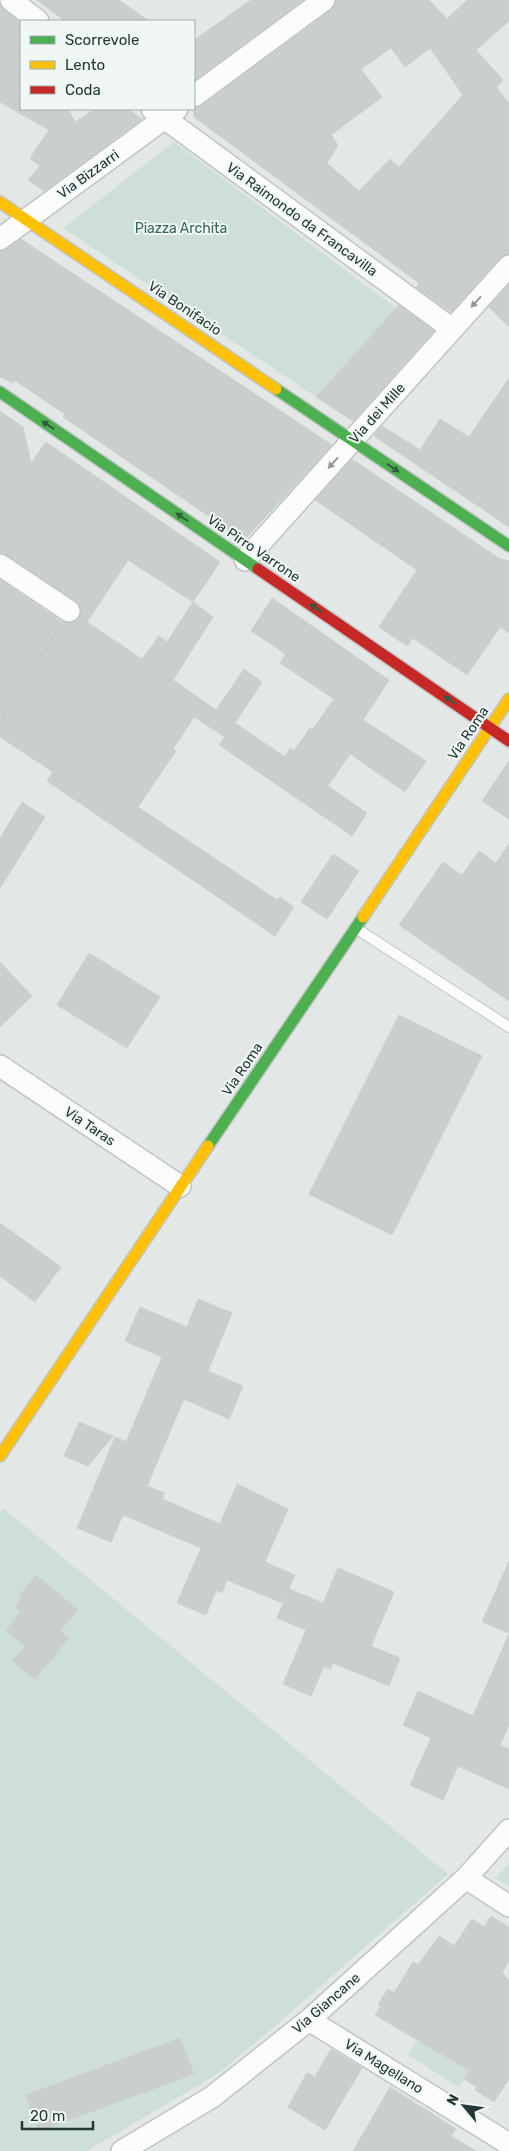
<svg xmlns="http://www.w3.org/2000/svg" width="509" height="2151" viewBox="0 0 509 2151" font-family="Rubik,sans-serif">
<rect width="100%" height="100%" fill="#e3e8e7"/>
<path fill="#cedfd8" d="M 174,142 L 396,308 L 316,397 L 63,228 Z
M 3,1508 L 448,1874 L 280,2022 L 223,2070 L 201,2084 L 87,2151 L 0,2151 L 0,1513 Z
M 509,1864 L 509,1886 L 495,1878 Z
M 429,2022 L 470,2071 L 459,2087 L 408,2055 Z"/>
<path fill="#cacfce" stroke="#ccd0d0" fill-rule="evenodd" d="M 37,0 L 119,0 L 149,21 L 65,21 Z
M 251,0 L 303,0 L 194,81 L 194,40 Z
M 336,0 L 429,0 L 447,19 L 467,0 L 509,0 L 509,21 L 476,50 L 503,80 L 496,87 L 509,103 L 509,254 L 500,258 L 451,312 L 416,287 L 419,283 L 194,117 L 194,108 L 201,106 L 331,10 ZM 391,48 L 405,67 L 430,48 L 463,95 L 399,167 L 390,159 L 359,191 L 327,163 L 338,145 L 331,135 L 382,97 L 361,69 Z
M 0,6 L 21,24 L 21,109 L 68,109 L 75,122 L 95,109 L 128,109 L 142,119 L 44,191 L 28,180 L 40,166 L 30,158 L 49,130 L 0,102 Z
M 21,239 L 332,445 L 247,537 L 240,533 L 238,536 L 63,417 L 65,414 L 13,379 L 14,383 L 0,377 L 0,251 L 7,249 Z
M 509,285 L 509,327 L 489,307 Z
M 399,305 L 434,331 L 353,421 L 316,397 Z
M 509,378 L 509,527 L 374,436 L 382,426 L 420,450 L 440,419 L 469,437 Z
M 0,411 L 23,427 L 31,463 L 46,442 L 220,562 L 193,602 L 128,560 L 87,622 L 142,659 L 159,636 L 167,642 L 193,602 L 213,617 L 173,680 L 216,710 L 244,669 L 262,682 L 235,723 L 285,757 L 290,748 L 294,751 L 310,728 L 312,730 L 334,699 L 280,663 L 286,654 L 251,631 L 272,598 L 389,680 L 363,720 L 426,761 L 405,792 L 350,754 L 328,786 L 367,813 L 352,836 L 219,745 L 225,737 L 194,717 L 173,749 L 176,751 L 138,807 L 277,900 L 280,897 L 294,907 L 275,936 L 47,781 L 53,772 L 0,737 L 0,580 L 62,622 L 75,622 L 81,611 L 76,601 L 7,555 L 0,553 Z
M 352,459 L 500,559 L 509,561 L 509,633 L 500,627 L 467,675 L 413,638 L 407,646 L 379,627 L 417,570 L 315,500 Z
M 509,761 L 509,819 L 482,801 Z
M 22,802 L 45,817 L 0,888 L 0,838 Z
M 509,844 L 509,1001 L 399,925 L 443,862 L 462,875 L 479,851 L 496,863 Z
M 333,854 L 359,871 L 327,919 L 301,902 Z
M 89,953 L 160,997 L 127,1048 L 57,1005 Z
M 0,962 L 32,996 L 0,1027 Z
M 399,1015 L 482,1056 L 392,1235 L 309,1194 Z
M 0,1223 L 61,1267 L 35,1302 L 0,1276 Z
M 198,1299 L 232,1313 L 208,1371 L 243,1386 L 229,1419 L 184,1399 L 147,1486 L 165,1493 L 162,1499 L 220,1524 L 237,1484 L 288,1509 L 265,1562 L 295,1575 L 282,1603 L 227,1580 L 222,1593 L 216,1590 L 206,1615 L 177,1603 L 201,1548 L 123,1515 L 111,1542 L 77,1528 L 115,1437 L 126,1442 L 162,1357 L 125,1341 L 140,1307 L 187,1327 Z
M 79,1422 L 113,1436 L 88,1466 L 64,1456 Z
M 509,1561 L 509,1633 L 482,1622 Z
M 338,1568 L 394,1592 L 371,1646 L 400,1658 L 389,1686 L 333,1663 L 330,1669 L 324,1666 L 311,1696 L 283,1684 L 306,1630 L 277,1618 L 289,1589 L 323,1603 Z
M 36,1575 L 78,1610 L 60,1631 L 69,1638 L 35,1679 L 12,1661 L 25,1646 L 6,1630 L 21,1612 L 15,1607 L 21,1600 L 18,1597 Z
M 509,1634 L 509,1725 L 500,1745 L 509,1749 L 509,1789 L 458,1766 L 443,1800 L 410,1785 L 431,1738 L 403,1725 L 418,1691 L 473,1716 Z
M 491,1916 L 509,1927 L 509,1961 L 502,1973 L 509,1980 L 509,2079 L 494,2102 L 475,2090 L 477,2087 L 464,2079 L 470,2071 L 375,2015 L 381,2006 L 378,2004 L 388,1989 L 394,1993 L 413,1962 L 418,1965 L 439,1936 L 454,1946 L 472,1919 L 484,1927 Z
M 180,2038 L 194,2074 L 39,2131 L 26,2095 Z
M 331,2049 L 362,2068 L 325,2130 L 288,2107 L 307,2073 L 315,2077 Z
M 390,2087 L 456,2129 L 451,2136 L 476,2151 L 353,2151 Z"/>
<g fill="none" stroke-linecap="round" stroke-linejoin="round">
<g stroke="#c0c5c4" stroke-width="12">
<path id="lane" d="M 357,929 L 509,1027"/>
</g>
<g stroke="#c0c5c4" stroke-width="24">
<path id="street" d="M 11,0 L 38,21
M 194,96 L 324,0
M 152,109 L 452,329
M 0,239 L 177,109
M 245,560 L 509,266
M 0,565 L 69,611
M 0,1066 L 180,1186
M 466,1878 L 509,1906
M 309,2020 L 509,2144
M 122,2151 L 212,2097 L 309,2020 L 466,1878 L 509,1830"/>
</g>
<g stroke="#c1c6c5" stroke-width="14">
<path id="fast" d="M 276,389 L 509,546
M 0,392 L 258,569
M 208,1146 L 363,917"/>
</g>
<g stroke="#c1c6c5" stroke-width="14">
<path id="slow" d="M 0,202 L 276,389
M 363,917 L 509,699
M 0,1456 L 208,1146"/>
</g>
<g stroke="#c1c6c5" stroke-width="14">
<path id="jam" d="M 258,569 L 509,741"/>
</g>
<path stroke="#c0c8c8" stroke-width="3" stroke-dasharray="2.5 4" stroke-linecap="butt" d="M 0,722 L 58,629"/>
<use href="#lane" stroke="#fbfcfb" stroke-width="10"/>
<use href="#street" stroke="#fbfcfb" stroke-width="21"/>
<use href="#fast" stroke="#4caf50" stroke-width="11"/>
<use href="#slow" stroke="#ffc107" stroke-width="11"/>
<use href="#jam" stroke="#c62828" stroke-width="11"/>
</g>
<defs><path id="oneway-solid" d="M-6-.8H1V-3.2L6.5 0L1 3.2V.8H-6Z" transform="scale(1.25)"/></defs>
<g fill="#909a9a">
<use href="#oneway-solid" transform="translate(476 302) rotate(132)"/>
<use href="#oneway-solid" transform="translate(333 463) rotate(132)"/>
</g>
<g fill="#305c3f">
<use href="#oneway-solid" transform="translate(48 425) rotate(-146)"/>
<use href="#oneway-solid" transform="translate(393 468) rotate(34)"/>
<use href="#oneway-solid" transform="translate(182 517) rotate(-146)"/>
<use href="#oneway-solid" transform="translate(316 608) rotate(-146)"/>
<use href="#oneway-solid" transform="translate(450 700) rotate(-146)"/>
</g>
<g text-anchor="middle" stroke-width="4" stroke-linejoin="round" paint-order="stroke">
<g font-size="14" fill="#243838" stroke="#f1f7f5">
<text transform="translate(88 174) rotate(-36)" y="5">Via Bizzarri</text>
<text transform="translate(302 219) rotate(36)" y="5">Via Raimondo da Francavilla</text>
<text transform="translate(185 308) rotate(34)" y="5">Via Bonifacio</text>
<text transform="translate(377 413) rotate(-48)" y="5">Via dei Mille</text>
<text transform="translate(254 548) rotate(34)" y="5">Via Pirro Varrone</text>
<text transform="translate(468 733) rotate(-56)" y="5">Via Roma</text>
<text transform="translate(242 1069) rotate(-56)" y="5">Via Roma</text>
<text transform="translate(90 1126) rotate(34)" y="5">Via Taras</text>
<text transform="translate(326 2003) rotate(-41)" y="5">Via Giancane</text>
<text transform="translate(384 2066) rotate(32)" y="5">Via Magellano</text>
</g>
<g font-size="14" fill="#336a56" stroke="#f1f7f5">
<text x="181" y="233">Piazza Archita</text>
</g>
</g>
<rect x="20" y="20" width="175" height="90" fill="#f1f7f5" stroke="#9faba9"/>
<rect x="30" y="36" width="25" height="8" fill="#4caf50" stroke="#9faba9"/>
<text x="65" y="45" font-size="15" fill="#243838">Scorrevole</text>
<rect x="30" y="61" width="25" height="8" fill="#ffc107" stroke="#9faba9"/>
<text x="65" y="70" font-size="15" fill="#243838">Lento</text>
<rect x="30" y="86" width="25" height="8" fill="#c62828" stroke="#9faba9"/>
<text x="65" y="95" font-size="15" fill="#243838">Coda</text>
<g transform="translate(464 2106) rotate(299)" stroke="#f1f7f5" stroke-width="4" paint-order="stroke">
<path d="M0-4L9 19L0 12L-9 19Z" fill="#243838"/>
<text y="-8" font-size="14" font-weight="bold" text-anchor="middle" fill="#243838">N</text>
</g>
<path d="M22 2121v8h71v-8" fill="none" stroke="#243838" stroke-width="2.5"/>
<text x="30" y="2121" font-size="15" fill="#243838" stroke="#f1f7f5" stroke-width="4" paint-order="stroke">20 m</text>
</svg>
